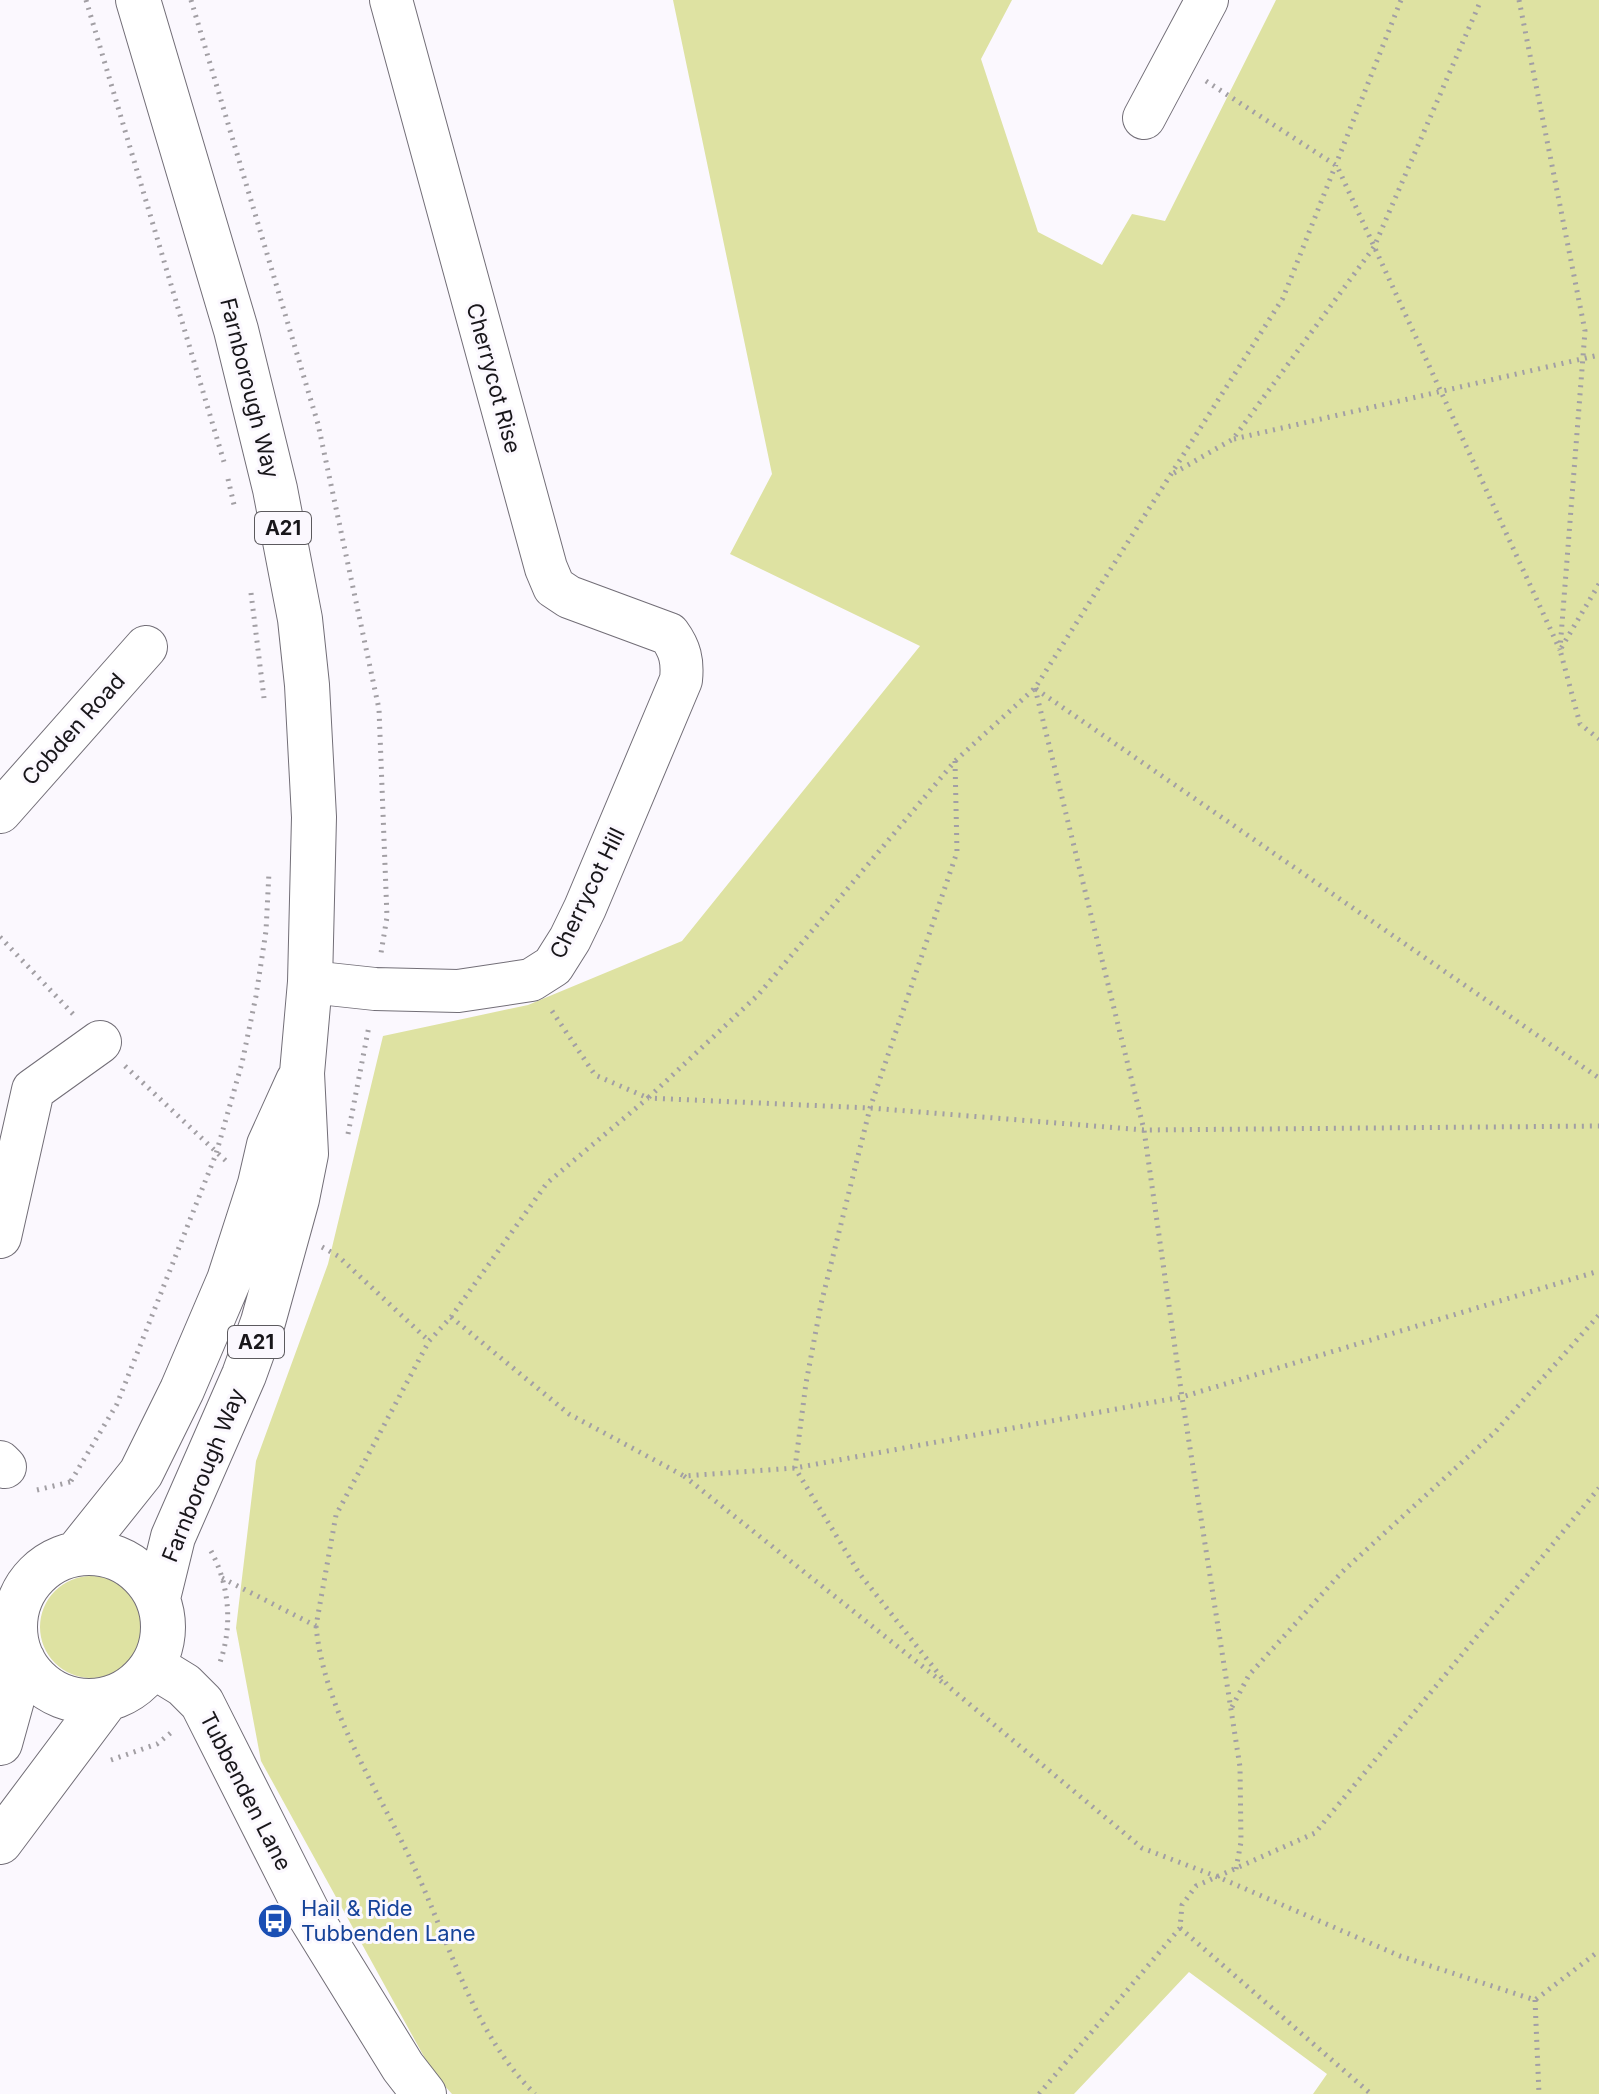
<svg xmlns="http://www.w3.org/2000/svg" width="1599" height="2094" viewBox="0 0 1599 2094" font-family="Inter,sans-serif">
<rect width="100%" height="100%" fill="#fbf8fe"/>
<path fill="#dee2a2" d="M 673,0 L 1012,0 L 981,59 L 1038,232 L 1102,265 L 1132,214 L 1165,221 L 1276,0 L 1599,0 L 1599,2094 L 1313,2094 L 1327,2074 L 1189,1972 L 1074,2094 L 452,2094 L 433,2073 L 261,1761 L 236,1628 L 256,1461 L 328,1264 L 383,1036 L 528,1005 L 682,941 L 920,646 L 730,554 L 772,474 Z
M40 1627a51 51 0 1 1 102 0a51 51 0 1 1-102 0Z"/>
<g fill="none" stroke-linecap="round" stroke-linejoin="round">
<g stroke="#726e77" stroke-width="44">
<path id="street" d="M 1144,118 L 1207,0
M 0,812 L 146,647
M 310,982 L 375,989 L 458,991 L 531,980 L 553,966 L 570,939 L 585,908 L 681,680 C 683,661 680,649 669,634 L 569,597 L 554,587 L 546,568 L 391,0
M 0,1237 L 33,1090 L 100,1042
M 0,1462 L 5,1467"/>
</g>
<g stroke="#726e77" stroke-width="46">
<path id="secondary" d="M 153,1666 L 184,1685 L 202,1703 L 308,1913 L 403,2067 L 424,2094"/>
</g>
<g stroke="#726e77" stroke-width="46">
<path id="highway" d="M 138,0 L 236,330 L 275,489 L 300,619 L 307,685 L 314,817 L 310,982 L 302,1073 L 306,1154 L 297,1199 L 263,1322 L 244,1375 L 173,1537 L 158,1598
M15 1627a74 74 0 1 1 148 0a74 74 0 1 1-148 0Z
M 77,1553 L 141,1473 L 182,1390 L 229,1280 L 260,1184 L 269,1145 L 298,1081
M 0,1743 L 23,1660
M 0,1842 L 107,1699"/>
</g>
<path stroke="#a29fa4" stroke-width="5" stroke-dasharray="2 6" stroke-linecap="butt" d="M 86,0 L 224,462
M 191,0 L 318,424 L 379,709 L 387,917 L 381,953
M 1519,0 L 1585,331 L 1560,649
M 1206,81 L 1337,166 L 1560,650
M 1234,439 L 1599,355
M 1174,473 L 1233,439 L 1374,247 L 1481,0
M 228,479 L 235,509
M 1599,584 L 1560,650 L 1580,724 L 1599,739
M 251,593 L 264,698
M 1035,688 L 1144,1130 L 1182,1397 L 1240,1767 L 1241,1842 L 1236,1869
M 1036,689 L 1599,1078
M 955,761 L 957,852 L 870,1108 L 821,1304 L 806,1383 L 795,1468 L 859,1573 L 949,1687 L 1142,1848 L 1218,1877 L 1400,1956 L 1535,2000 L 1599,1951
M 0,937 L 73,1014
M 552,1011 L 595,1075 L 648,1098 L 758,995 L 955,761 L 1035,688 L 1283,298 L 1401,0
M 125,1066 L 226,1161
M 348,1134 L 369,1026
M 322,1247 L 338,1256 L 429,1341
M 451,1317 L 569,1414 L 684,1476 L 795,1468 L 1182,1397 L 1599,1271
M 684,1476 L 942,1682
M 71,1481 L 117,1404 L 216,1154 L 242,1063 L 256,996 L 266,931 L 269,872
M 37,1490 L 74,1481
M 211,1551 C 230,1586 233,1628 219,1665
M 222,1578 L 316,1626 L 336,1515 L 429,1341 L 451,1317 L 547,1183 L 648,1098 L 870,1108 L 1144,1130 L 1599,1126
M 316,1626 C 324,1711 380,1792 415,1869 C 450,1944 474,2035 535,2094
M 1232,1707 L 1249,1675 L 1342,1572 L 1495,1432 L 1599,1315
M 111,1760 L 157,1744 L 173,1731
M 1180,1928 L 1371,2094
M 1535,2000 L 1539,2094
M 1039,2094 L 1180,1928 L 1182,1905 L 1196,1886 L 1315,1833 L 1599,1488"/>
<use href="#street" stroke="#fff" stroke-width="42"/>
<use href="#secondary" stroke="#fff" stroke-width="44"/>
<use href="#highway" stroke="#fff" stroke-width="44"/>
</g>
<defs>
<g id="bus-disc" transform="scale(1.8)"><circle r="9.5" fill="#1a4fb4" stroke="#fbf8fe"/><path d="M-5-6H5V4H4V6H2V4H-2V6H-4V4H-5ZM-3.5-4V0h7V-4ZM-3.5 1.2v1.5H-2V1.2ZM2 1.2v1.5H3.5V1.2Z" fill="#fff"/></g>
</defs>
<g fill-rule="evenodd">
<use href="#bus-disc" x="275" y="1921"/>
</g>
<g text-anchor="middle" stroke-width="6" stroke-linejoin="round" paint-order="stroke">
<g fill="#fbf8fe" stroke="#5c5a5e" stroke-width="2">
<rect x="255" y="512" width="56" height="32" rx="6"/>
<rect x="228" y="1326" width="56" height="32" rx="6"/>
</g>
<g font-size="20" font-weight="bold" fill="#18161a">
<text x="283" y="535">A21</text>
<text x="256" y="1349">A21</text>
</g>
<g font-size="22" fill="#18161a" stroke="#fbf8fe">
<text transform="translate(494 378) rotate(75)" y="8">Cherrycot Rise</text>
<text transform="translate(250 388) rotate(76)" y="8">Farnborough Way</text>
<text transform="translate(73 729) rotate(-48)" y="8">Cobden Road</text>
<text transform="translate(587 893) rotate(-64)" y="8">Cherrycot Hill</text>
<text transform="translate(203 1475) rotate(-68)" y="8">Farnborough Way</text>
<text transform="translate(246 1791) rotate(63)" y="8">Tubbenden Lane</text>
</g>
<g font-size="22" fill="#164399" stroke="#fbf8fe" text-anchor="start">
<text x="301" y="1916">Hail &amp; Ride<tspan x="301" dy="25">Tubbenden Lane</tspan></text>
</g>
</g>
</svg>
